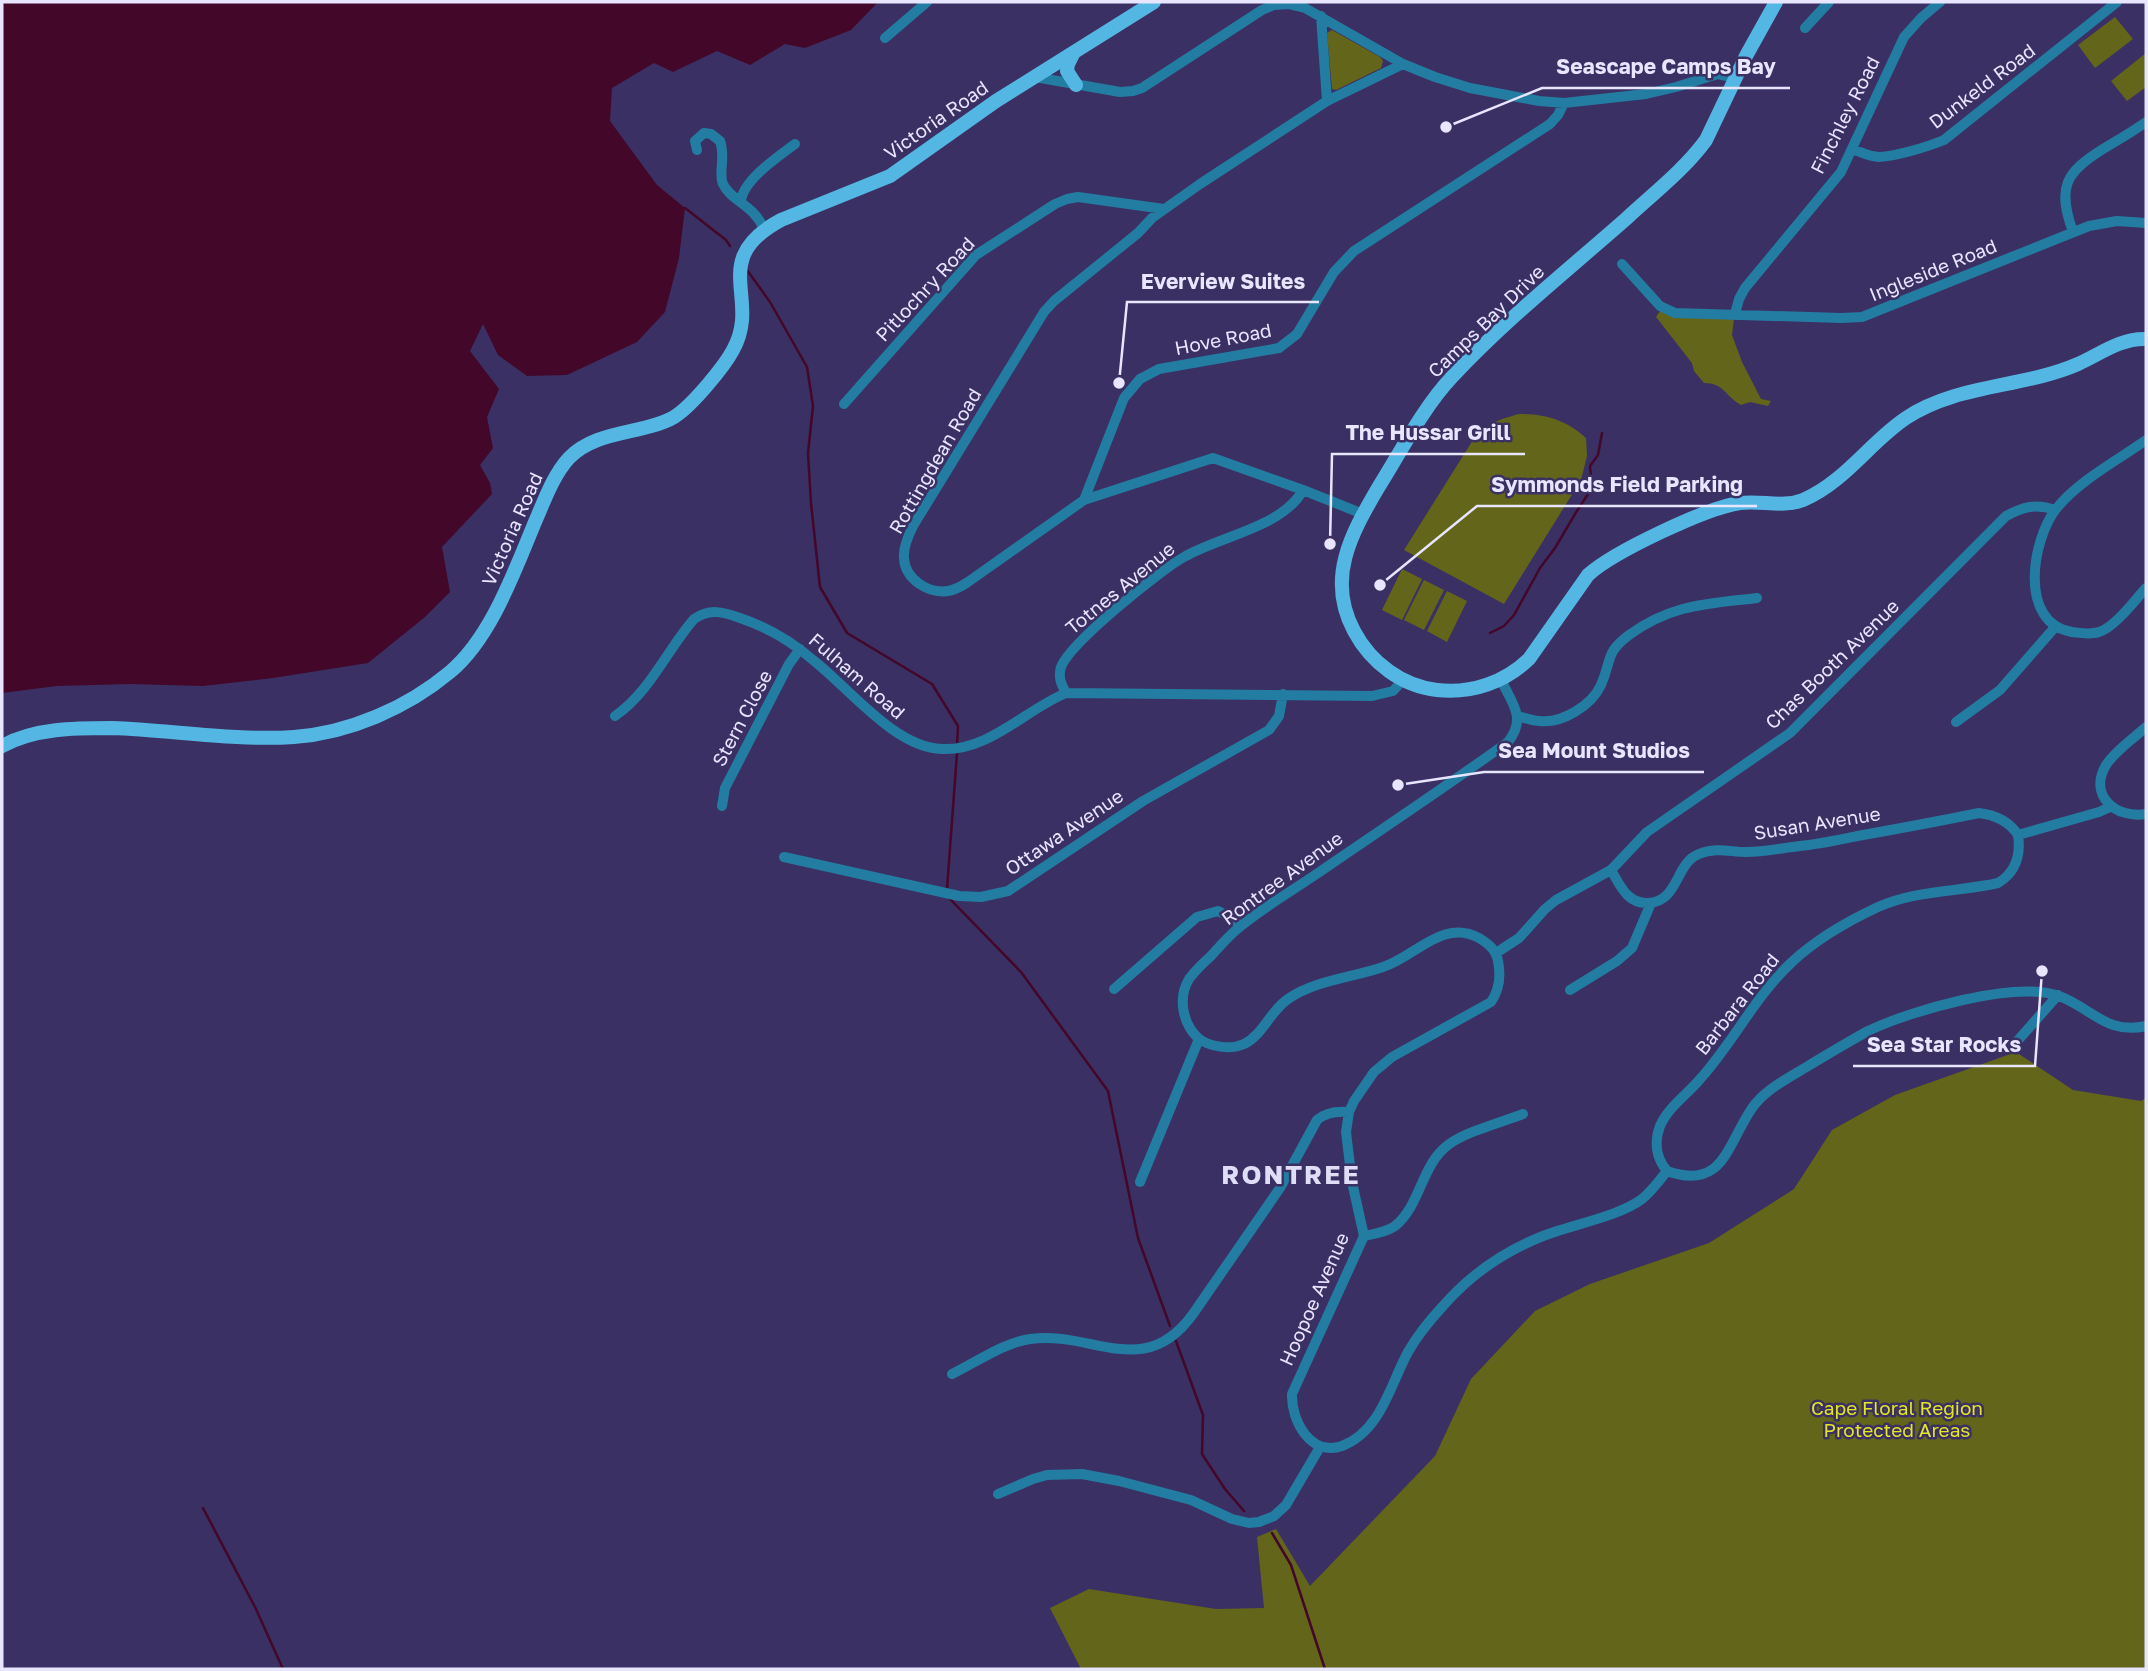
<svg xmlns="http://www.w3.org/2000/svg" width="2148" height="1671" viewBox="0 0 2148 1671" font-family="'Golos Text',sans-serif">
<rect width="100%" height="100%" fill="#3b3063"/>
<path fill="#63651a" d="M 2115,17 L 2133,39 L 2095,68 L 2078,45 Z
M 1332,30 L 1380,57 L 1383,61 L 1381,68 L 1336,90 L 1332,89 L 1327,33 Z
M 2146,53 L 2146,87 L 2127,101 L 2111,81 Z
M 1660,311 L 1734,318 L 1732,335 L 1742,362 L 1761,399 L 1771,401 L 1768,406 L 1750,402 L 1741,405 C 1725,396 1724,383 1704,383 L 1694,371 L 1692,363 L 1656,317 Z
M 1519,414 C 1546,414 1566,420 1586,438 L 1587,456 L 1581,480 L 1504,604 L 1404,550 L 1473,440 C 1488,423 1497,420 1519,414 Z
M 1402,569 L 1422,579 L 1402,620 L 1382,610 Z
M 1424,580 L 1444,590 L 1424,630 L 1404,620 Z
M 1447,591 L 1467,601 L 1447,642 L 1427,631 Z
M 2016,1052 L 2073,1090 L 2141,1101 L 2146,1098 L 2146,1669 L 1081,1669 L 1050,1608 L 1089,1589 L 1216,1609 L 1264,1608 L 1257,1537 L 1276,1529 L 1310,1586 L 1435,1456 L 1471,1379 L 1535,1311 L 1590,1284 L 1709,1243 L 1794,1189 L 1832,1130 L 1895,1095 Z"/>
<path fill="#43072a" d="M 2,2 L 878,2 L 851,30 L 805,48 L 785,44 L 750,65 L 717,51 L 673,72 L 654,63 L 612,88 L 610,121 L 657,185 L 685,208 L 679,258 L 665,312 L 637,342 L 567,375 L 527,376 L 498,355 L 483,324 L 470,351 L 499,389 L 487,417 L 493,448 L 480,465 L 490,483 L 492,494 L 442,547 L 450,592 L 425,617 L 368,663 L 273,678 L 203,686 L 130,684 L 57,686 L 2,693 Z"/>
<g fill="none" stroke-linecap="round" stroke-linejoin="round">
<path stroke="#43072a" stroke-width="2.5" d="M 685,208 L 726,240 L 730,246
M 747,270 L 770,302 L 807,367 L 813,406 L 808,453 L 811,503 L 820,587 L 847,633 L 932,684 L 958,726 L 957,745
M 1490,633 L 1504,626 L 1514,615 L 1540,568 L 1555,548 L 1575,514 L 1592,488 L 1590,466 L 1598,455 L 1602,433
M 947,889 L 957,753
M 950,899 L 1021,972 L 1108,1091 L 1138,1238 L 1170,1326
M 1176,1341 L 1203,1415 L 1202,1454 L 1225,1489 L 1244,1511
M 203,1508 L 255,1607 L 283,1669
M 1272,1533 L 1291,1565 L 1325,1669"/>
<path stroke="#237ca2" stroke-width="10" d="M 1321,16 L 1327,101
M 1805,28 L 1829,2
M 885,38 L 927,2
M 1035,77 L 1120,92 L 1133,91 L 1142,88 L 1262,10 L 1274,5 L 1288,4 L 1305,8 L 1403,64 L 1435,77 L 1470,88 L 1539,101 L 1564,103 L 1646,94 L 1676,87 L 1718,74 L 1736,78
M 1852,149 C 1861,152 1869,157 1879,157 C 1897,156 1927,147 1944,140 L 2117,2
M 697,150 L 695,141 L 704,133 L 711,134 L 720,141 C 726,158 718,173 723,184 C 731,201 754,205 764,229
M 741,201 C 743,180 779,156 795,144
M 2073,232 C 2057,187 2065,173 2103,149 C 2118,140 2132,132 2146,122
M 1622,264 L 1660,306 L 1675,313 L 1841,318 L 1862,317 L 2089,226 L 2117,221 L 2146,223
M 1735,314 L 1739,299 L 1745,288 L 1841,172 L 1904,37 L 1921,18 L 1940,2
M 844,404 L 976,255 L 1055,204 L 1067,199 L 1078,197 L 1164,209
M 2146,440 C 2118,460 2078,481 2056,509 C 2032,540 2018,623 2072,632 C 2080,633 2091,635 2099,632 C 2115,627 2134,601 2146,588
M 1084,500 L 1124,398 L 1140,379 L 1159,369 L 1279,348 L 1297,334 L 1334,272 L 1354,251 L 1550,124 L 1558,115 L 1564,103
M 1363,514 L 1303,490 L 1213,458 L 1084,500 L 968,582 C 962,586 955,590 948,591 C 928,594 905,579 904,558 C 903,547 908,536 913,526 L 1044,312 L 1054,301 L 1138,233 L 1152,218 L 1200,184 L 1327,101 L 1403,64
M 1501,680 C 1512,703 1527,718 1508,742 C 1444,788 1379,831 1315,875 C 1290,892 1264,907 1241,926 C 1230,934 1220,946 1211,956 C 1203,963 1195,971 1189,979 C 1178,997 1182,1023 1198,1038 C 1209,1047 1231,1050 1244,1044 C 1263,1035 1270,1011 1288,999 C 1316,980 1351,978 1383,967 C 1415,957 1443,918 1479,938 C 1489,944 1496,950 1498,961 C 1501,976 1500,989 1491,1002 L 1392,1057 L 1374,1072 L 1354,1101 L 1349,1112 L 1346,1132 L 1352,1182 L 1364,1236 L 1292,1394 C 1291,1421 1311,1457 1342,1446 C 1381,1431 1390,1385 1408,1352 C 1417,1336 1430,1320 1443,1306 C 1470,1275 1505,1251 1543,1236 C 1571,1225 1620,1216 1642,1199 C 1652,1191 1659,1181 1667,1171
M 1066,693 C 1061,684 1058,677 1061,667 C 1070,643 1159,571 1184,557 C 1220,536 1283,527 1303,490
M 615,716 C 650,692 667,650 694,619 C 710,608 723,612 740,618 C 767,627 791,641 813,660 C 849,688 895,748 942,749 C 989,751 1025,710 1066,693 L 1372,696 L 1393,691 L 1403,680
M 1518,716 C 1525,718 1532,721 1539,721 C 1562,724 1592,705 1601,685 C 1612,660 1605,653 1629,635 C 1672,604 1707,604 1757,598
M 1956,722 L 2000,690 L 2056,626
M 2146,727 C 2133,739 2116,750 2106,765 C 2088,796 2116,819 2146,814
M 722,806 L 725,788 L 789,664 L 800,649
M 2018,835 L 2099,812 L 2110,807
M 784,857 L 959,896 L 981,897 L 1008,891 L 1143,801 L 1269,730 L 1279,716 L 1283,694
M 1611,870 C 1620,885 1627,904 1648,903 C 1679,902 1675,863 1699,854 C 1716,847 1730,852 1746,852 C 1764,852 1782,848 1800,846 C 1821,844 1842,839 1863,835 C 1902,828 1940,821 1979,813 C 1996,815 2009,821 2018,835
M 1496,953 L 1519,938 L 1545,909 L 1556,900 L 1611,870 L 1647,832 L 1790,733 L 2006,516 C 2023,507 2036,503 2055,510
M 1114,989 L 1197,917 L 1218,911 L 1234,919 L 1239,927
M 1570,990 L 1617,961 L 1632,948 L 1651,903
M 2012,1047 L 2058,995
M 1667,1171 C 1681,1176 1699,1179 1713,1169 C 1730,1157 1741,1120 1756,1103 C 1770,1087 1790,1077 1808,1066 C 1828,1054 1848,1042 1868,1031 C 1910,1011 2015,980 2059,996 C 2092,1008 2106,1035 2146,1026
M 1667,1171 C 1656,1158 1654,1142 1660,1126 C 1668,1107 1688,1094 1701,1078 C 1734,1041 1756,995 1793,961 C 1818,938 1848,921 1878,907 C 1916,890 1958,892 1998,883 C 2016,872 2021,855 2018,835
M 1140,1182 L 1199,1039
M 1364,1236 C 1374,1234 1387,1232 1395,1226 C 1421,1205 1421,1165 1448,1145 C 1465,1132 1502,1122 1523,1114
M 952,1374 C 977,1362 1003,1343 1030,1339 C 1092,1330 1144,1382 1193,1314 L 1280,1188 L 1317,1120 C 1326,1112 1338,1111 1349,1112
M 998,1494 L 1033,1479 L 1047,1475 L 1082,1474 L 1119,1481 L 1191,1500 L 1232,1519 L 1249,1523 L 1259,1522 L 1274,1516 L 1286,1505 L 1320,1447"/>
<path stroke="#54b6e3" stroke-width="14" d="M 1776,2 L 1746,56 L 1706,140 C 1684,170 1654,193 1627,218 C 1568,270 1505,320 1451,378 C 1423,408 1400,453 1378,488 C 1351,534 1326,579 1354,631 C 1371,663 1402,686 1437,690 C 1472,694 1505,682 1529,659 L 1588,575 C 1613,552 1706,508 1740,503 C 1761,500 1783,508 1803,500 C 1845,482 1870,442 1906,418 C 1957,384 2023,388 2078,364 C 2100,354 2121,338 2146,339
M 1073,54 L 1068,64 L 1067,71 L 1076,85
M 2,746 C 35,728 75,728 112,728 C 171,730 235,741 294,737 C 349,733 407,708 450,672 C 493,636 516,566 538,515 C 546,496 555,473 569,458 C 592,434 628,434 658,424 C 664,422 672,419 677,415 C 693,404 724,367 733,350 C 762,298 707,260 781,220 L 890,176 L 996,101 L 1154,2"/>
</g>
<g text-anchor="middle" stroke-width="5" stroke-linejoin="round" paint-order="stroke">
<g font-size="19" fill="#e8e5fe" stroke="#3b3063">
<text transform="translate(1982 86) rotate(-37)" y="7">Dunkeld Road</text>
<text transform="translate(1845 115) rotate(-63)" y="7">Finchley Road</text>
<text transform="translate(936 120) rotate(-35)" y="7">Victoria Road</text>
<text transform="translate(1933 270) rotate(-22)" y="7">Ingleside Road</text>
<text transform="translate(925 289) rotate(-47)" y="7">Pitlochry Road</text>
<text transform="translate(1486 321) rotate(-44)" y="7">Camps Bay Drive</text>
<text transform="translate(1223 339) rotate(-11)" y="7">Hove Road</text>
<text transform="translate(935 461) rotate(-60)" y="7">Rottingdean Road</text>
<text transform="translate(512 529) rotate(-66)" y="7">Victoria Road</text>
<text transform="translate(1120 588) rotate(-39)" y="7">Totnes Avenue</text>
<text transform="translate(1832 664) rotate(-44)" y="7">Chas Booth Avenue</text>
<text transform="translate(857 676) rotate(41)" y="7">Fulham Road</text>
<text transform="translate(742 718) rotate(-62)" y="7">Stern Close</text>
<text transform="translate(1817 823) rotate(-9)" y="7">Susan Avenue</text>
<text transform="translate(1064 832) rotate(-34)" y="7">Ottawa Avenue</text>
<text transform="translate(1282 878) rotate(-36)" y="7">Rontree Avenue</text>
<text transform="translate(1737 1004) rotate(-52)" y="7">Barbara Road</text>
<text transform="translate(1314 1299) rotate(-66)" y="7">Hoopoe Avenue</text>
</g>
<g font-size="19" fill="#e3e622" stroke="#3b3063">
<text x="1897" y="1415">Cape Floral Region<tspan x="1897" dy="22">Protected Areas</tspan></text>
</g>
<g font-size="26" font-weight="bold" letter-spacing="2" fill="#e0ddf6" stroke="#3b3063">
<text x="1291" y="1184">RONTREE</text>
</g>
</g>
<path fill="none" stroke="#e8e5fe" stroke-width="2.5" d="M1446 127L1542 88H1790M1119 383L1127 302H1319M1330 544L1332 454H1525M1380 585L1477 506H1757M1398 785L1484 772H1704M2042 971L2035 1066H1853"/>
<g fill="#e8e5fe" stroke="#3b3063" stroke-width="2.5">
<circle cx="1446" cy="127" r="7"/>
<circle cx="1119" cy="383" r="7"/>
<circle cx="1330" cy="544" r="7"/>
<circle cx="1380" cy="585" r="7"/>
<circle cx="1398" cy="785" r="7"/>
<circle cx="2042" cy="971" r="7"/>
</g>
<g font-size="21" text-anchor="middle" font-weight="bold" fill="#e8e5fe" stroke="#3b3063" stroke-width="5" stroke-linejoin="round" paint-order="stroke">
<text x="1666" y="74">Seascape Camps Bay</text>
<text x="1223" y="289">Everview Suites</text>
<text x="1428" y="440">The Hussar Grill</text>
<text x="1617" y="492">Symmonds Field Parking</text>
<text x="1594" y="758">Sea Mount Studios</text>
<text x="1944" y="1052">Sea Star Rocks</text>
</g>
<rect width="2148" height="1671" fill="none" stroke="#e8e5fe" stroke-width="7"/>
</svg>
